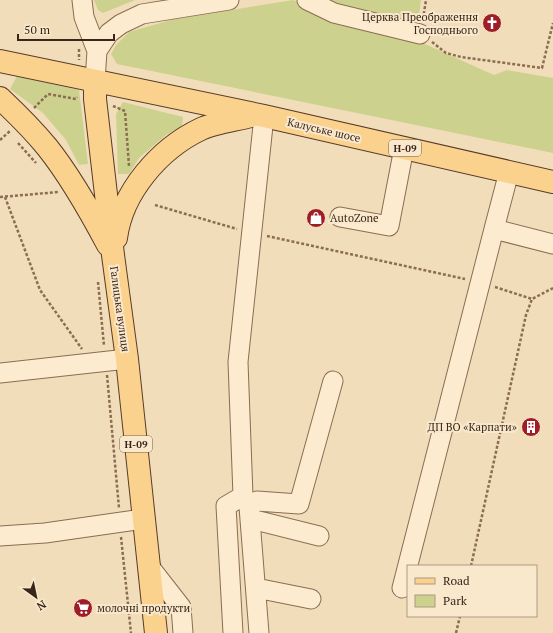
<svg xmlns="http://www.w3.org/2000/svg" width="553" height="633" viewBox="0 0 553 633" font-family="'PT Serif',serif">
<rect width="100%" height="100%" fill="#f2ddbb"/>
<path fill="#cdd18e" d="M 94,0 L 135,0 L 103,13 L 98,10 Z
M 293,0 L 336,18 L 416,40 L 494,75 L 507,70 L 553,78 L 553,153 L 117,64 L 111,54 L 116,45 L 129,32 L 174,19 Z
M 325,0 L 421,0 L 418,23 L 411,25 Z
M 17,76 L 79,90 L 88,164 L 79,165 L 66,140 L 43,113 L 10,89 Z
M 123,102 L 183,117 L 182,126 L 166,135 L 139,158 L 129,174 L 118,174 L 116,114 Z"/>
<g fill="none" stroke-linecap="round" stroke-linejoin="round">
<g stroke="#8a6d53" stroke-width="21">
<path id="minor" d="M 82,0 L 84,17 L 97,51 L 95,81
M 307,0 L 334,13 L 420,34
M 97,51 L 109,33 L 121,24 L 142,14 L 229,0
M 340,217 L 389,226 L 404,148
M 494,229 L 509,172
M 0,373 L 127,359
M 251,519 L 319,536
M 0,536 L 45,533 L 143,519
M 149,566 L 181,607 L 183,633
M 256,588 L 311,599
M 402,588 L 494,229 L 553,244
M 233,633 L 226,506 L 243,496 L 238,362 L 264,116
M 259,633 L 249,507 L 257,501 L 299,504 L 333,381"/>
</g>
<g stroke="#573b28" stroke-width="24">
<path id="major" d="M 0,61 L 264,116 L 553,182
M 95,81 L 95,99 L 113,255 L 127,359 L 156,633
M 0,98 C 17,114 33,130 47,147 C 71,177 90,211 108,245
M 116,238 C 122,192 159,149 201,129 C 214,123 236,120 251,116"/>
</g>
<path stroke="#8a6d53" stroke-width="2.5" stroke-dasharray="3 2" stroke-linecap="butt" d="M 423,19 L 426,0
M 432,42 L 446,53 L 461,57 L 542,68 L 553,23
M 79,49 L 79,60
M 113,106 L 125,111 L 129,166
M 34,108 L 48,94 L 76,99 L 77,97
M 0,140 L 10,131
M 18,143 L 36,163
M 0,197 L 59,192
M 5,197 L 40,290 L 82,349
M 155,205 L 237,229
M 267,236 L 465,279
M 98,282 L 104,346
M 495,287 L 532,299
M 107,375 L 119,508
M 121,537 L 131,633
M 471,566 L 526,315 L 532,299 L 553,288
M 456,633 L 460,616"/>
<use href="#minor" stroke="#fcebce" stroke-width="19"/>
<use href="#major" stroke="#fad18d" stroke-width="22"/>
</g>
<defs>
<g id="church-disc" transform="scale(1)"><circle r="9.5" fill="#9f1d27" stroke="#f9e8cb"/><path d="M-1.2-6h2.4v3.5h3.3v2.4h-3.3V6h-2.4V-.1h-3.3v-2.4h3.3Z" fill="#fff"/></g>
<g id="shop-disc" transform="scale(1)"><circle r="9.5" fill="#9f1d27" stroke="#f9e8cb"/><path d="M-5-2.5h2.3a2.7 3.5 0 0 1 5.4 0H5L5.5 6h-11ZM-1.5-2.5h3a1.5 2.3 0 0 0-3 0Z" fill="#fff"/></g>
<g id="building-disc" transform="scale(1)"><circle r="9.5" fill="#9f1d27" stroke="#f9e8cb"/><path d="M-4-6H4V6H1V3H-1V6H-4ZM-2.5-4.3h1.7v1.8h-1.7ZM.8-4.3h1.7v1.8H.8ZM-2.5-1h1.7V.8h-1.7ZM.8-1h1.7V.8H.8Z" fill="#fff"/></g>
<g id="supermarket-disc" transform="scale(1)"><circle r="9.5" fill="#9f1d27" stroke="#f9e8cb"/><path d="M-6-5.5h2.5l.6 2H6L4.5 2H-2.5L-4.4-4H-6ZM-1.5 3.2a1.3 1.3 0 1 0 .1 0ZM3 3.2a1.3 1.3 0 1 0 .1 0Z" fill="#fff"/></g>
</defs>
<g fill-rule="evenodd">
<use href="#church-disc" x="492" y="23"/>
<use href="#shop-disc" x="316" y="218"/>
<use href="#building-disc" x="531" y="427"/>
<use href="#supermarket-disc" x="83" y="608"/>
</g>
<g text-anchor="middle" stroke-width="4" stroke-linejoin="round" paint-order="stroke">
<g fill="#f9e8cb" stroke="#72604f" stroke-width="1">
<rect x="389" y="140" width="32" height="16" rx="3"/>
<rect x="120" y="436" width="32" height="16" rx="3"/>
</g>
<g font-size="10" font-weight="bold" fill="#38261a">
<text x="405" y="152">Н-09</text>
<text x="136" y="448">Н-09</text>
</g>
<g font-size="11" fill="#38261a" stroke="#f9e8cb" text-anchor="end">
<text x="478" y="21">Церква Преображення<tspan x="478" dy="13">Господнього</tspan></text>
<text x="330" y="222" text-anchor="start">AutoZone</text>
<text x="517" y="431">ДП ВО «Карпати»</text>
<text x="97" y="612" text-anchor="start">молочні продукти</text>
</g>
<g font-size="11" fill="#38261a" stroke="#f9e8cb">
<text transform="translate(324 130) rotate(13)" y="4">Калуське шосе</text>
<text transform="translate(120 309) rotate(82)" y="4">Галицька вулиця</text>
</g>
</g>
<rect x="407" y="565" width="130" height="52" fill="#f9e8cb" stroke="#ac9a84"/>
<rect x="415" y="578" width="20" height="6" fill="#fad18d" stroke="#ac9a84"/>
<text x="443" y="585" font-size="12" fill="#38261a">Road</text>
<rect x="415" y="595" width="20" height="12" fill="#cdd18e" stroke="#ac9a84"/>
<text x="443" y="605" font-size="12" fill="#38261a">Park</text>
<g transform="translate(36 597) rotate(147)" stroke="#f9e8cb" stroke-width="3" paint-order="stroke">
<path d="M0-3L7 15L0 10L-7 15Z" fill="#38261a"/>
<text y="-6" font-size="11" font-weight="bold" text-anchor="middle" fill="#38261a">N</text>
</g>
<path d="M18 34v6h96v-6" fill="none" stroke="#38261a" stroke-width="2"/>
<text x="24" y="34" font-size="12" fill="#38261a" stroke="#f9e8cb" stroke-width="3" paint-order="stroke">50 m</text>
</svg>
